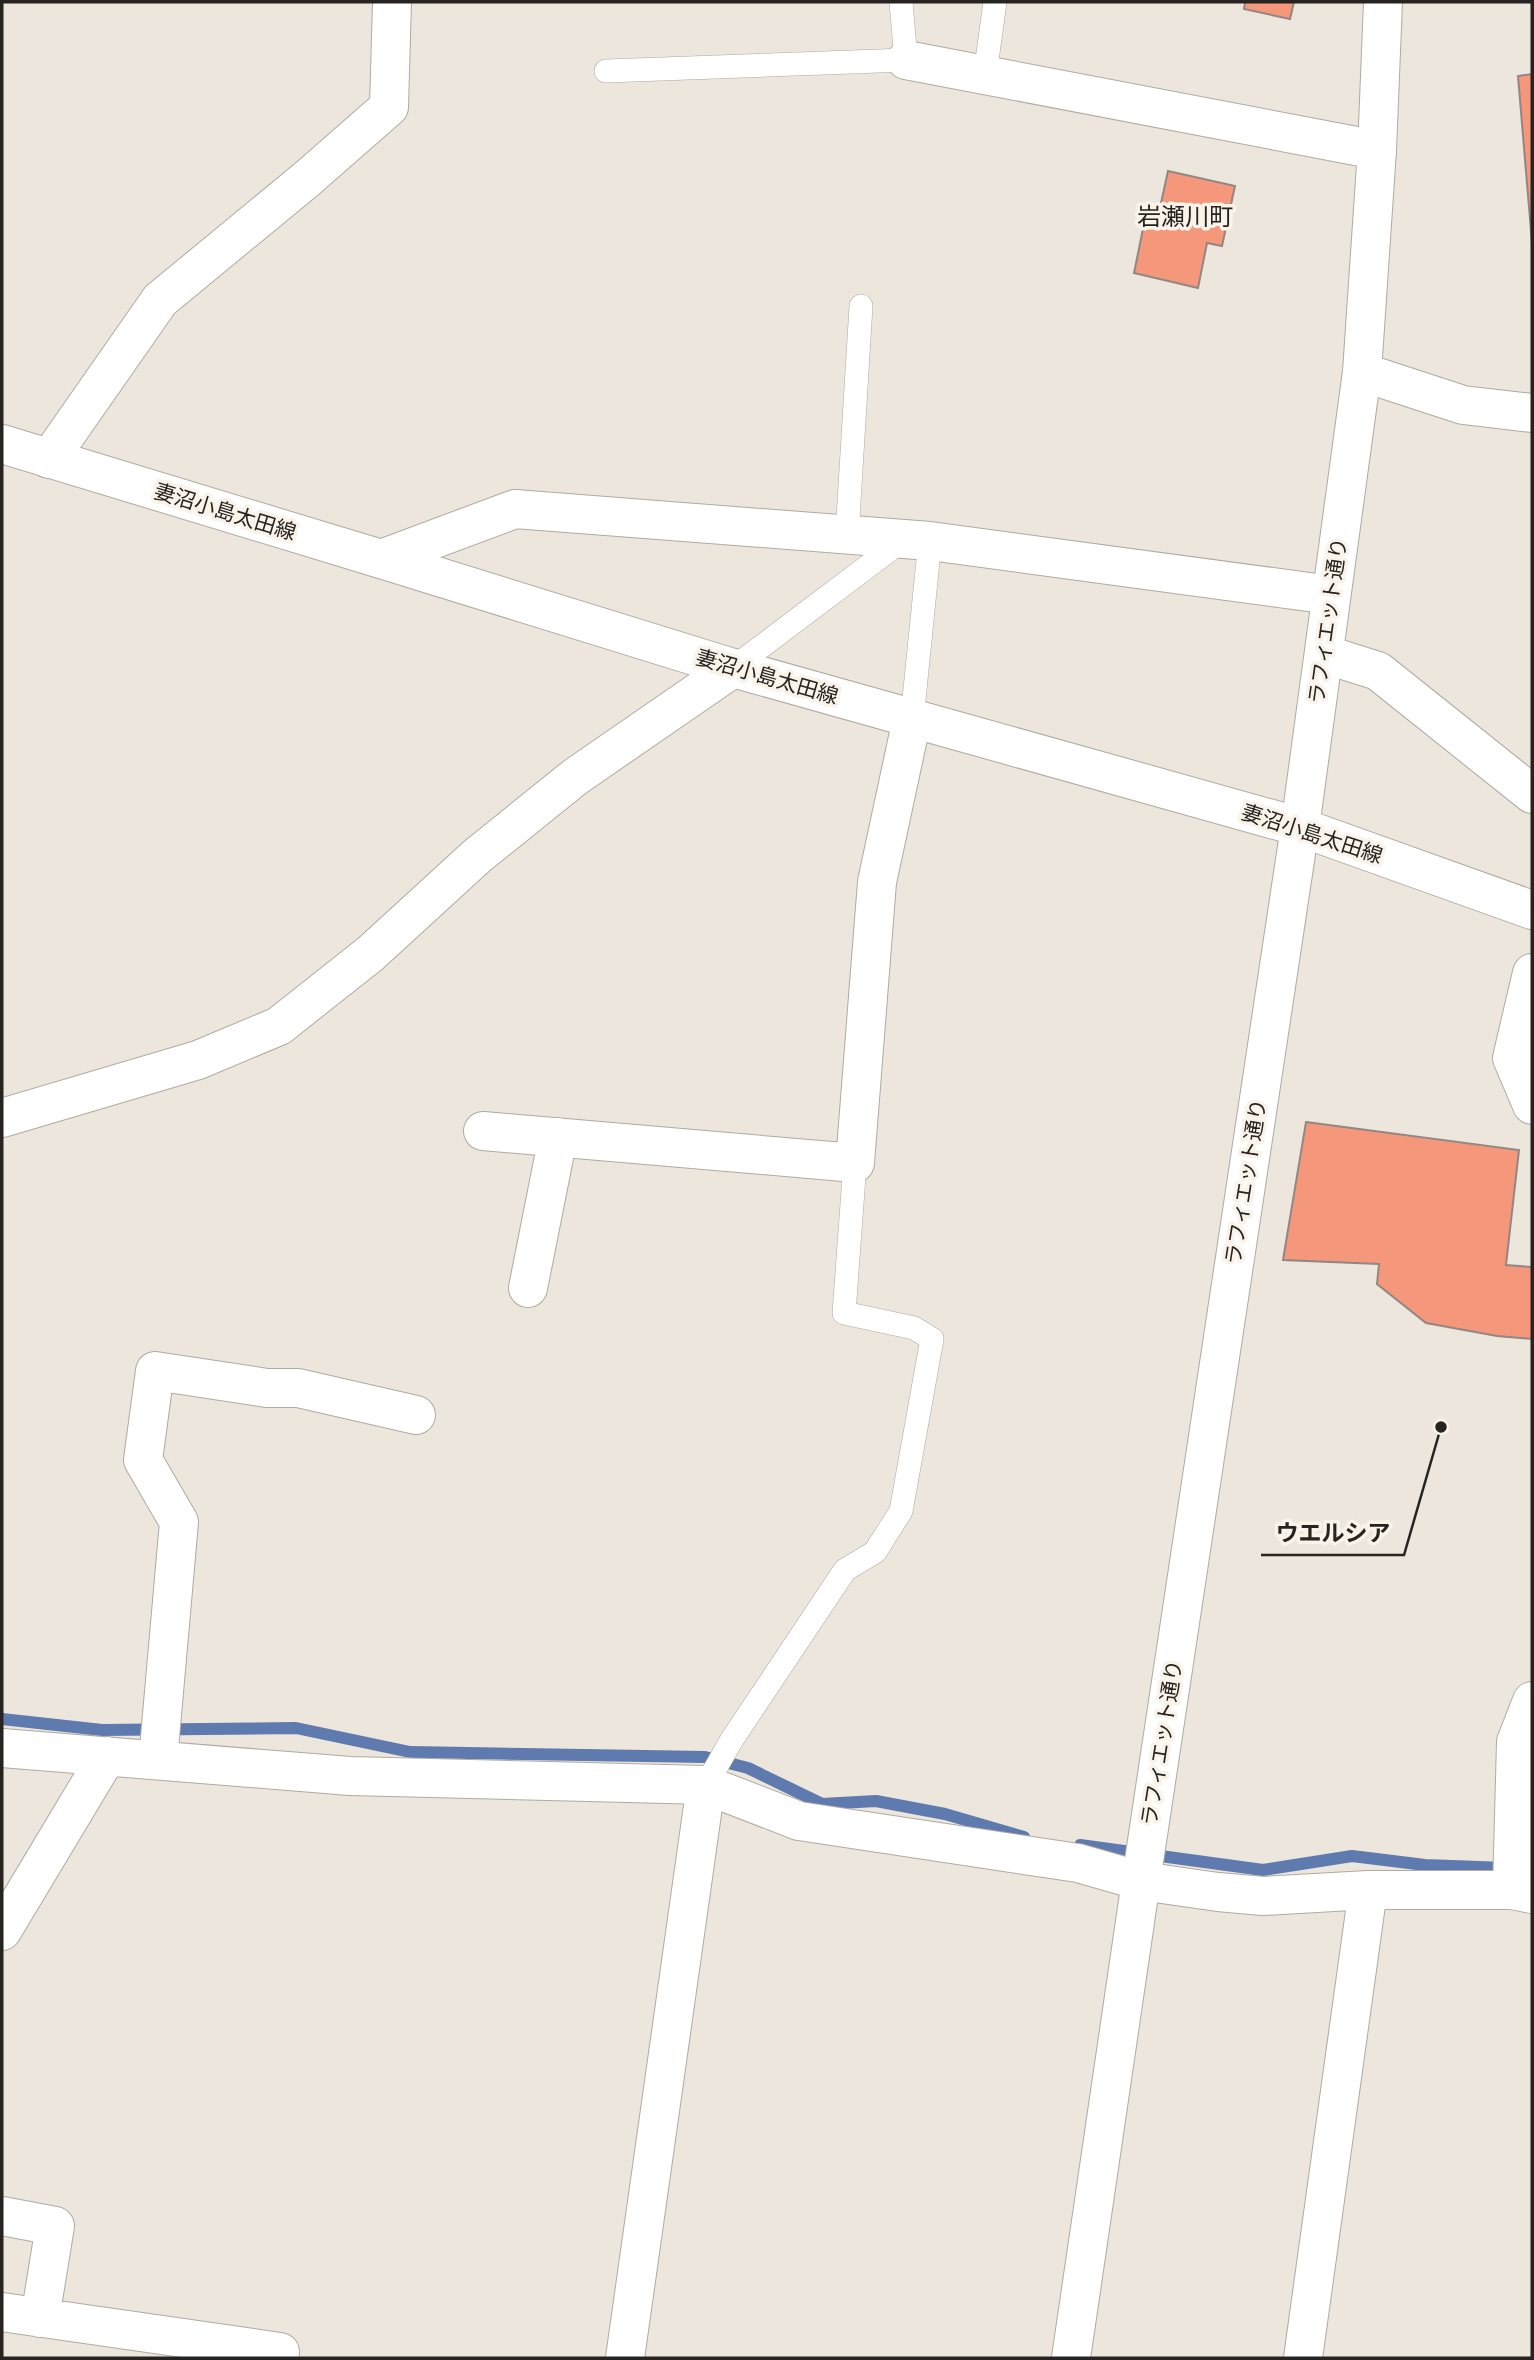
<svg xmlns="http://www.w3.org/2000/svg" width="1534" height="2360" viewBox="0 0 1534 2360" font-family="Karla,'Noto Sans JP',sans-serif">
<rect width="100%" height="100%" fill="#ece6dd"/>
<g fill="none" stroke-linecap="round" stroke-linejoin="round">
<path stroke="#5f7aae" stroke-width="12" d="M 2,1719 L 102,1730 L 296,1728 L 410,1752 L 705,1757 L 748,1768 L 822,1804 L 876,1801 L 945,1814 L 1024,1837
M 1080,1845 L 1263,1870 L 1352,1856 L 1425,1865 L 1532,1869"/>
</g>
<path fill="#f4977b" stroke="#928784" stroke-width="2" d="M 1245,2 L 1294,2 L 1290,19 L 1244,9 Z
M 1532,74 L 1532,243 L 1518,76 Z
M 1168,171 L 1235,186 L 1222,246 L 1207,243 L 1198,288 L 1134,273 L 1144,224 L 1156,226 Z
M 1306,1122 L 1519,1150 L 1506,1265 L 1532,1267 L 1532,1339 L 1497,1336 L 1426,1323 L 1377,1284 L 1379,1264 L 1283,1260 Z"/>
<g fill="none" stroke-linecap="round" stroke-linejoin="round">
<g stroke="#b0aaa1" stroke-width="24">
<path id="service" d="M 606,71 L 906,60 L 901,2
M 985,75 L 995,2
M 847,535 L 861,306
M 733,668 L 904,539
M 912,719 L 930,541
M 706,1785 L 731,1741 L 845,1570 L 875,1552 L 901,1511 L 932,1339 L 914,1328 L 844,1313 L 855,1163"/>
</g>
<g stroke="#b0aaa1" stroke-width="40">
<path id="minor" d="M 906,60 L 1377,150
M 1362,372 L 1463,405 L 1532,413
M 49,459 L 160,300 L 308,178 L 389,107 L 392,2
M 381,559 L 515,509 L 930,541 L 1331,595
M 1324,654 L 1378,671 L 1532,794
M 1532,973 L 1512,1058 L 1532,1105
M 2,1118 L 198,1060 L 279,1026 L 370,954 L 477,856 L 575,777 L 733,668
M 483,1131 L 855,1163 L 877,882 L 912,719
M 528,1288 L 558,1137
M 2,1748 L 350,1776 L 706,1785 L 799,1821 L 1078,1863 L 1141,1881 L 1218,1892 L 1263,1896 L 1368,1890 L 1512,1890 L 1532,1894
M 158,1760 L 179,1522 L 143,1460 L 155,1371 L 267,1388 L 298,1388 L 416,1415
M 1512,1890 L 1516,1742 L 1532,1701
M 2,1931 L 107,1756
M 2,2216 L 55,2226 L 40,2318
M 2,2312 L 280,2352 L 279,2358
M 625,2358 L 706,1785
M 1303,2358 L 1368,1890"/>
</g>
<g stroke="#b0aaa1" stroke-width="40">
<path id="tertiary" d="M 1071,2358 L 1141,1881 L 1300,827 L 1362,372 L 1377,150 L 1383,2"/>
</g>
<g stroke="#b0aaa1" stroke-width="40">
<path id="secondary" d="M 2,444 L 381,559 L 733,668 L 1300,827 L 1532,910"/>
</g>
<use href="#service" stroke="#fff" stroke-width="23"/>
<use href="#minor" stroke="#fff" stroke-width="38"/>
<use href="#tertiary" stroke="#fff" stroke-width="38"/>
<use href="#secondary" stroke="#fff" stroke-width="38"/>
</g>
<g text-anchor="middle" stroke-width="7" stroke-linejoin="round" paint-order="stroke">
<g font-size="21" fill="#262320" stroke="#faf3ea">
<text transform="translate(225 512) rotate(17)" y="7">妻沼小島太田線</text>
<text transform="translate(1328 621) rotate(-82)" y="7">ラフィエット通り</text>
<text transform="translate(767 677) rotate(16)" y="7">妻沼小島太田線</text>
<text transform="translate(1312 834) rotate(18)" y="7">妻沼小島太田線</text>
<text transform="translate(1246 1182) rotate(-81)" y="7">ラフィエット通り</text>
<text transform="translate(1162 1743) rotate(-81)" y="7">ラフィエット通り</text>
</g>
<g font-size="24" fill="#262320" stroke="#faf3ea">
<text x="1185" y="225">岩瀬川町</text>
</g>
</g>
<path fill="none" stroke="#262320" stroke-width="2.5" d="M1441 1427L1404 1555H1261"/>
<circle fill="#262320" stroke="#faf3ea" stroke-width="2.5" cx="1441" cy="1427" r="7"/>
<g font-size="23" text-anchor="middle" font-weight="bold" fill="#262320" stroke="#faf3ea" stroke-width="7" stroke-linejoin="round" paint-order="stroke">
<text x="1333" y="1541">ウエルシア</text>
</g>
<rect width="1534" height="2360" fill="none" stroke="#262320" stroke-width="7"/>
</svg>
